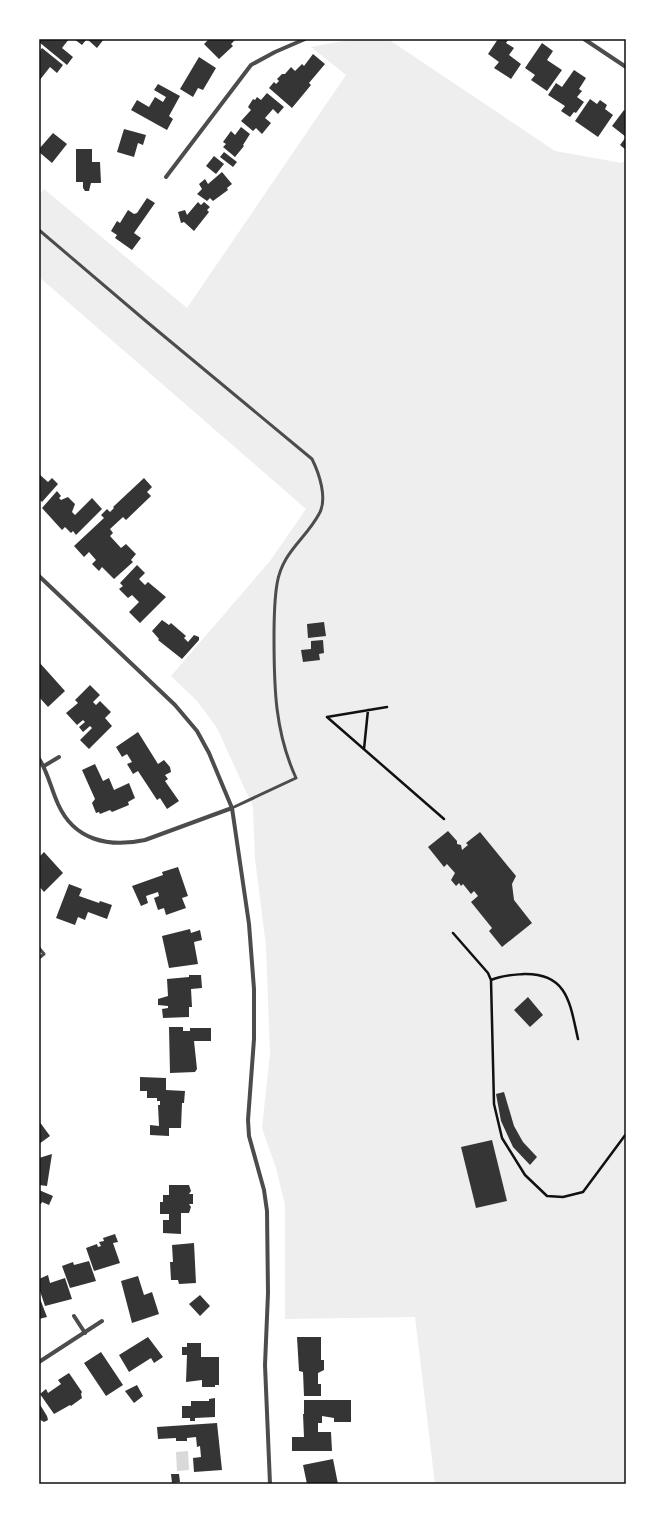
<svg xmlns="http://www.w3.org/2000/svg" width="665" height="1523" viewBox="0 0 665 1523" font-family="'Golos Text',sans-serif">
<rect width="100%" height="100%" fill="#fff"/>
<path fill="#eee" d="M 353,39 L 388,39 L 555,151 L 622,163 L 626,159 L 626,1484 L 435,1484 L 415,1317 L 285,1319 L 285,1205 L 276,1168 L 262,1128 L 270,1054 L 266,946 L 255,859 L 253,807 L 217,728 L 197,701 L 171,676 L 270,561 L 306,509 L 39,277 L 39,195 L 44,189 L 187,308 L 346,75 L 311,47 Z"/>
<path fill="#d9d9d9" d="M 188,1451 L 189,1470 L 177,1471 L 176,1452 Z"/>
<path fill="#353535" d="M 39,39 L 69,39 L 62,48 L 73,57 L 67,65 L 39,42 Z
M 74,39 L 84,39 L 86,40 L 82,45 Z
M 87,39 L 104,39 L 97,48 Z
M 209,39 L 236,39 L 231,44 L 233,46 L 219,59 L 204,44 Z
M 498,39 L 508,40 L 506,43 L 514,48 L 509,55 L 521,64 L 511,79 L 494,68 L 499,62 L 488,54 Z
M 542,43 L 553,51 L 547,60 L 562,70 L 547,91 L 531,80 L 535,75 L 525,68 Z
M 42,48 L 63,65 L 57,73 L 50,67 L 39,81 L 39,49 L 40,51 Z
M 313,54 L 325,64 L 309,83 L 311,85 L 292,108 L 269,88 L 274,82 L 276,84 L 279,81 L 277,79 L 282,74 L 285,74 L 291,67 L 295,71 L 302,64 L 304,66 Z
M 199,57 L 216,68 L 203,90 L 198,88 L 193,97 L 180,89 Z
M 574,70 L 586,78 L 579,89 L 582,91 L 577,97 L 584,102 L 576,113 L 574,112 L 570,117 L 561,111 L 565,106 L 548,95 L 556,83 L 562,87 Z
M 158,84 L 180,96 L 169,116 L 173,119 L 167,130 L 131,110 L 137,100 L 149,107 L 155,97 L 163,102 L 166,97 L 154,90 Z
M 267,93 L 284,107 L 278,114 L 273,109 L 265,118 L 271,123 L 262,134 L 256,128 L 253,131 L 241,121 L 251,110 L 248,107 L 253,99 L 255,100 L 257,97 L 261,100 Z
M 590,99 L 597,104 L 600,100 L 607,105 L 605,109 L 613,115 L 598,137 L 575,121 Z
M 624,110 L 626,112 L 626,150 L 620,145 L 626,137 L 612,126 Z
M 241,127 L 250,134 L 243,145 L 244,146 L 235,157 L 223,147 L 226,144 L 223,142 L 231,131 L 235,135 Z
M 124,129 L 146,135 L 143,145 L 138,143 L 134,157 L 117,152 Z
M 53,133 L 67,144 L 52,163 L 39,152 L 39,149 Z
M 76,149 L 92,149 L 92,162 L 100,162 L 101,183 L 91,183 L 89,191 L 85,191 L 83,188 L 83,182 L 76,182 Z
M 224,152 L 237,162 L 233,167 L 220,157 Z
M 214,156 L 224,164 L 216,174 L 206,166 Z
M 222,172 L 232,184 L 227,188 L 228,190 L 213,201 L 210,198 L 207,201 L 197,194 L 202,189 L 199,184 L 205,179 L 208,184 Z
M 147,198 L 155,203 L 134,233 L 141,238 L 132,250 L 115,238 L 117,235 L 111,231 L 117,221 L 120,223 L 128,210 L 134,214 L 137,213 Z
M 198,202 L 201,205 L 204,202 L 210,207 L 207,210 L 209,212 L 194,231 L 184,222 L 181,223 L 178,212 L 185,210 L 187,215 Z
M 39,474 L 48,482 L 52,478 L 58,484 L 42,502 L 39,499 Z
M 144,478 L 152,487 L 147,492 L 151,496 L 126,520 L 123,517 L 110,529 L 113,533 L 110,536 L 121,548 L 126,544 L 136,554 L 131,560 L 133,562 L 114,579 L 102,567 L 99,571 L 92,564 L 96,560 L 89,552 L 84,557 L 74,546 L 104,518 L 101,515 L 107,509 L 110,512 L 114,508 L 113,507 Z
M 57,491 L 61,496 L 59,498 L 61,500 L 68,497 L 75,504 L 72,512 L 75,515 L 92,498 L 102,509 L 76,535 L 73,531 L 71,533 L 65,527 L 62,530 L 42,508 Z
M 137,565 L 145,573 L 139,579 L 145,585 L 148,582 L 166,597 L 140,623 L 129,612 L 139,602 L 132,595 L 128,598 L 119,589 L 123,586 L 120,583 Z
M 162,620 L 169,625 L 171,623 L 186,636 L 184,638 L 188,642 L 194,635 L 199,637 L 199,640 L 182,659 L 158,640 L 159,639 L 152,631 Z
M 324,622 L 326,636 L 308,638 L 307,624 Z
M 323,640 L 324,653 L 319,654 L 320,660 L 303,662 L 301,650 L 311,649 L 311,641 Z
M 39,662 L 65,691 L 48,707 L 39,697 Z
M 90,685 L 100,695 L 93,702 L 96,705 L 100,701 L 111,712 L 105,718 L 112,726 L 89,749 L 80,740 L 92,728 L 90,726 L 83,732 L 79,727 L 85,722 L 83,720 L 77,725 L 66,713 L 78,703 L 75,700 Z
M 138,732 L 158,764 L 164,760 L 170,767 L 171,772 L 165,775 L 168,779 L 165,781 L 179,801 L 167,809 L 160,798 L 157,800 L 138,771 L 133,774 L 127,764 L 132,762 L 127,754 L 122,757 L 116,747 Z
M 95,764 L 103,781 L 109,778 L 114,790 L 129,783 L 135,798 L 128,802 L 129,805 L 112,812 L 110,810 L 100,814 L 99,812 L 96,813 L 92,803 L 95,799 L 82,770 Z
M 448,831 L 457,841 L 457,844 L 461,845 L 462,850 L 468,845 L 466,843 L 480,832 L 516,876 L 512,884 L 514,900 L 532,923 L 502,947 L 489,931 L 492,928 L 471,902 L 478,896 L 474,891 L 471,894 L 463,884 L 461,886 L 459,883 L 456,886 L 451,880 L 455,873 L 447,864 L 444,867 L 428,847 Z
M 44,852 L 63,873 L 44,892 L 39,886 L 39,857 Z
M 178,867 L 188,896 L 182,898 L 186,908 L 166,915 L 164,908 L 158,910 L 154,898 L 159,896 L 158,892 L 146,896 L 148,903 L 141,906 L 132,886 L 163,875 L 162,872 Z
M 69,884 L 82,889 L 79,896 L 99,903 L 100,901 L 112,905 L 107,919 L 88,912 L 85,920 L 78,917 L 75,925 L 56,918 Z
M 190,929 L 191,933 L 200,930 L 202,940 L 194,942 L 198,964 L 169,968 L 162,936 Z
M 189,975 L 201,975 L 202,988 L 191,989 L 192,1007 L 189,1007 L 189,1017 L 163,1018 L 162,1009 L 168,1008 L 168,1006 L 158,1005 L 158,999 L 168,996 L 167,979 L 189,977 Z
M 528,997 L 543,1015 L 530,1027 L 514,1010 Z
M 169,1027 L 183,1027 L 183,1031 L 190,1031 L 190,1028 L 211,1028 L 211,1041 L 194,1041 L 197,1069 L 195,1072 L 170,1073 Z
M 140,1077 L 166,1078 L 166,1090 L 185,1091 L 184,1103 L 182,1103 L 181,1128 L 169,1128 L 169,1136 L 150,1135 L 150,1125 L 159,1126 L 158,1105 L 160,1105 L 160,1101 L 157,1101 L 157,1098 L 147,1098 L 147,1091 L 140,1091 Z
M 504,1092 L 514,1126 L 523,1142 L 537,1157 L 530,1165 L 513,1147 L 501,1121 L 496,1094 Z
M 39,1121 L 50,1136 L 39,1144 Z
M 492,1140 L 507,1201 L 476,1208 L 461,1147 Z
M 52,1154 L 47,1186 L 39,1185 L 39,1158 Z
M 169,1185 L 189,1185 L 191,1191 L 189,1194 L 193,1194 L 193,1204 L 189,1204 L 191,1207 L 189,1213 L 181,1213 L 181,1234 L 163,1233 L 163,1220 L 169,1220 L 169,1214 L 160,1214 L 160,1202 L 163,1202 L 163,1195 L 169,1195 Z
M 39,1190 L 53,1196 L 49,1205 L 42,1202 L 41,1204 L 39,1204 Z
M 115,1234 L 118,1242 L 113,1243 L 120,1263 L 94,1271 L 86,1248 L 97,1244 L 98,1247 L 101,1246 L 99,1242 L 104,1241 L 103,1238 Z
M 194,1243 L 196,1283 L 179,1284 L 178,1280 L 171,1280 L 170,1262 L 173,1262 L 172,1245 Z
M 89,1261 L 96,1281 L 70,1288 L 62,1266 L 73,1262 L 74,1265 Z
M 48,1275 L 50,1283 L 65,1278 L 72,1299 L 45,1306 L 39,1288 L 39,1279 Z
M 138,1276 L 144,1295 L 152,1292 L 159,1314 L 132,1323 L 121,1281 Z
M 200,1295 L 210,1306 L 200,1316 L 189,1304 Z
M 39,1296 L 47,1317 L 39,1319 Z
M 148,1337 L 163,1357 L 154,1363 L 151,1358 L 129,1372 L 119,1355 Z
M 297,1337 L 321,1337 L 321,1360 L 324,1360 L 324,1370 L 318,1373 L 318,1384 L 321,1384 L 321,1396 L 304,1396 L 303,1372 L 299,1371 Z
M 187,1343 L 201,1343 L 201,1357 L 219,1357 L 219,1385 L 215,1385 L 215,1387 L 202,1387 L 202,1380 L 186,1382 L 187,1355 L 182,1355 L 182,1347 L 187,1347 Z
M 101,1352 L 123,1385 L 106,1396 L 84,1363 Z
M 69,1373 L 82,1392 L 81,1394 L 82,1398 L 71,1406 L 70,1405 L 54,1414 L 40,1394 L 46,1389 L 48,1393 L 61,1384 L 58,1380 Z
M 137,1385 L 143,1396 L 134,1403 L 125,1391 Z
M 215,1398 L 215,1417 L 195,1418 L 195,1421 L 190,1421 L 190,1418 L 182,1418 L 182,1406 L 191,1406 L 191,1401 L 209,1401 L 209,1399 Z
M 304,1400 L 351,1400 L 351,1422 L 334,1422 L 334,1418 L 322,1416 L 322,1423 L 318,1423 L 318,1432 L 331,1432 L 332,1451 L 292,1451 L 292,1437 L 304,1437 L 303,1414 L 304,1414 Z
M 39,1403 L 47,1416 L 48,1420 L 44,1422 L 39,1419 Z
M 217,1423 L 222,1470 L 194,1472 L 193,1458 L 201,1457 L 200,1446 L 197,1447 L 196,1437 L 187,1438 L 187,1441 L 176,1441 L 176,1438 L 158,1439 L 157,1427 Z
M 333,1459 L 338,1484 L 307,1484 L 303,1465 Z
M 171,1474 L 179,1474 L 180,1482 L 172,1483 Z"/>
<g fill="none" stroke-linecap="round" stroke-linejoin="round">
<path stroke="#111" stroke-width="2.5" d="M 387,707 L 327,717 L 444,819
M 364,749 L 368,710
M 453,933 L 488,973 L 491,980 L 494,1104 L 502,1138 L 525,1175 L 547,1196 L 563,1197 L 583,1192 L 626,1134
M 491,980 C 503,975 512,975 524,974 C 568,973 570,1004 578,1039"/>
<path stroke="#4c4c4c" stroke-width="3" d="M 39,230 L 147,322 L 312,459 C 319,473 328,499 319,514 C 305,540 282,552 277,584 C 274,602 274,620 274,638 C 274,688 275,732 296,778 L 232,808
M 39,948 L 44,954 L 39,958"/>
<path stroke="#4c4c4c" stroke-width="4" d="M 584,39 L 626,67
M 166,177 L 251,65 L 275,52 L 305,39
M 39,576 L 175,705 L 197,731 L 209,753 L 232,808 L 249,924 L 254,989 L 254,1039 L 248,1120 L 249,1136 L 264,1190 L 267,1211 L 268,1293 L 265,1365 L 270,1484
M 39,759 C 48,772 51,789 58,804 C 74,840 108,848 145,840 L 232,808
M 44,766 L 59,757
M 74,1316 L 85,1333
M 39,1362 L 102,1321"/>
</g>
<rect width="665" height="1523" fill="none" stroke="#ffffff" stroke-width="80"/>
<rect x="40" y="40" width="585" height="1443" fill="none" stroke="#111" stroke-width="1.5"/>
</svg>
